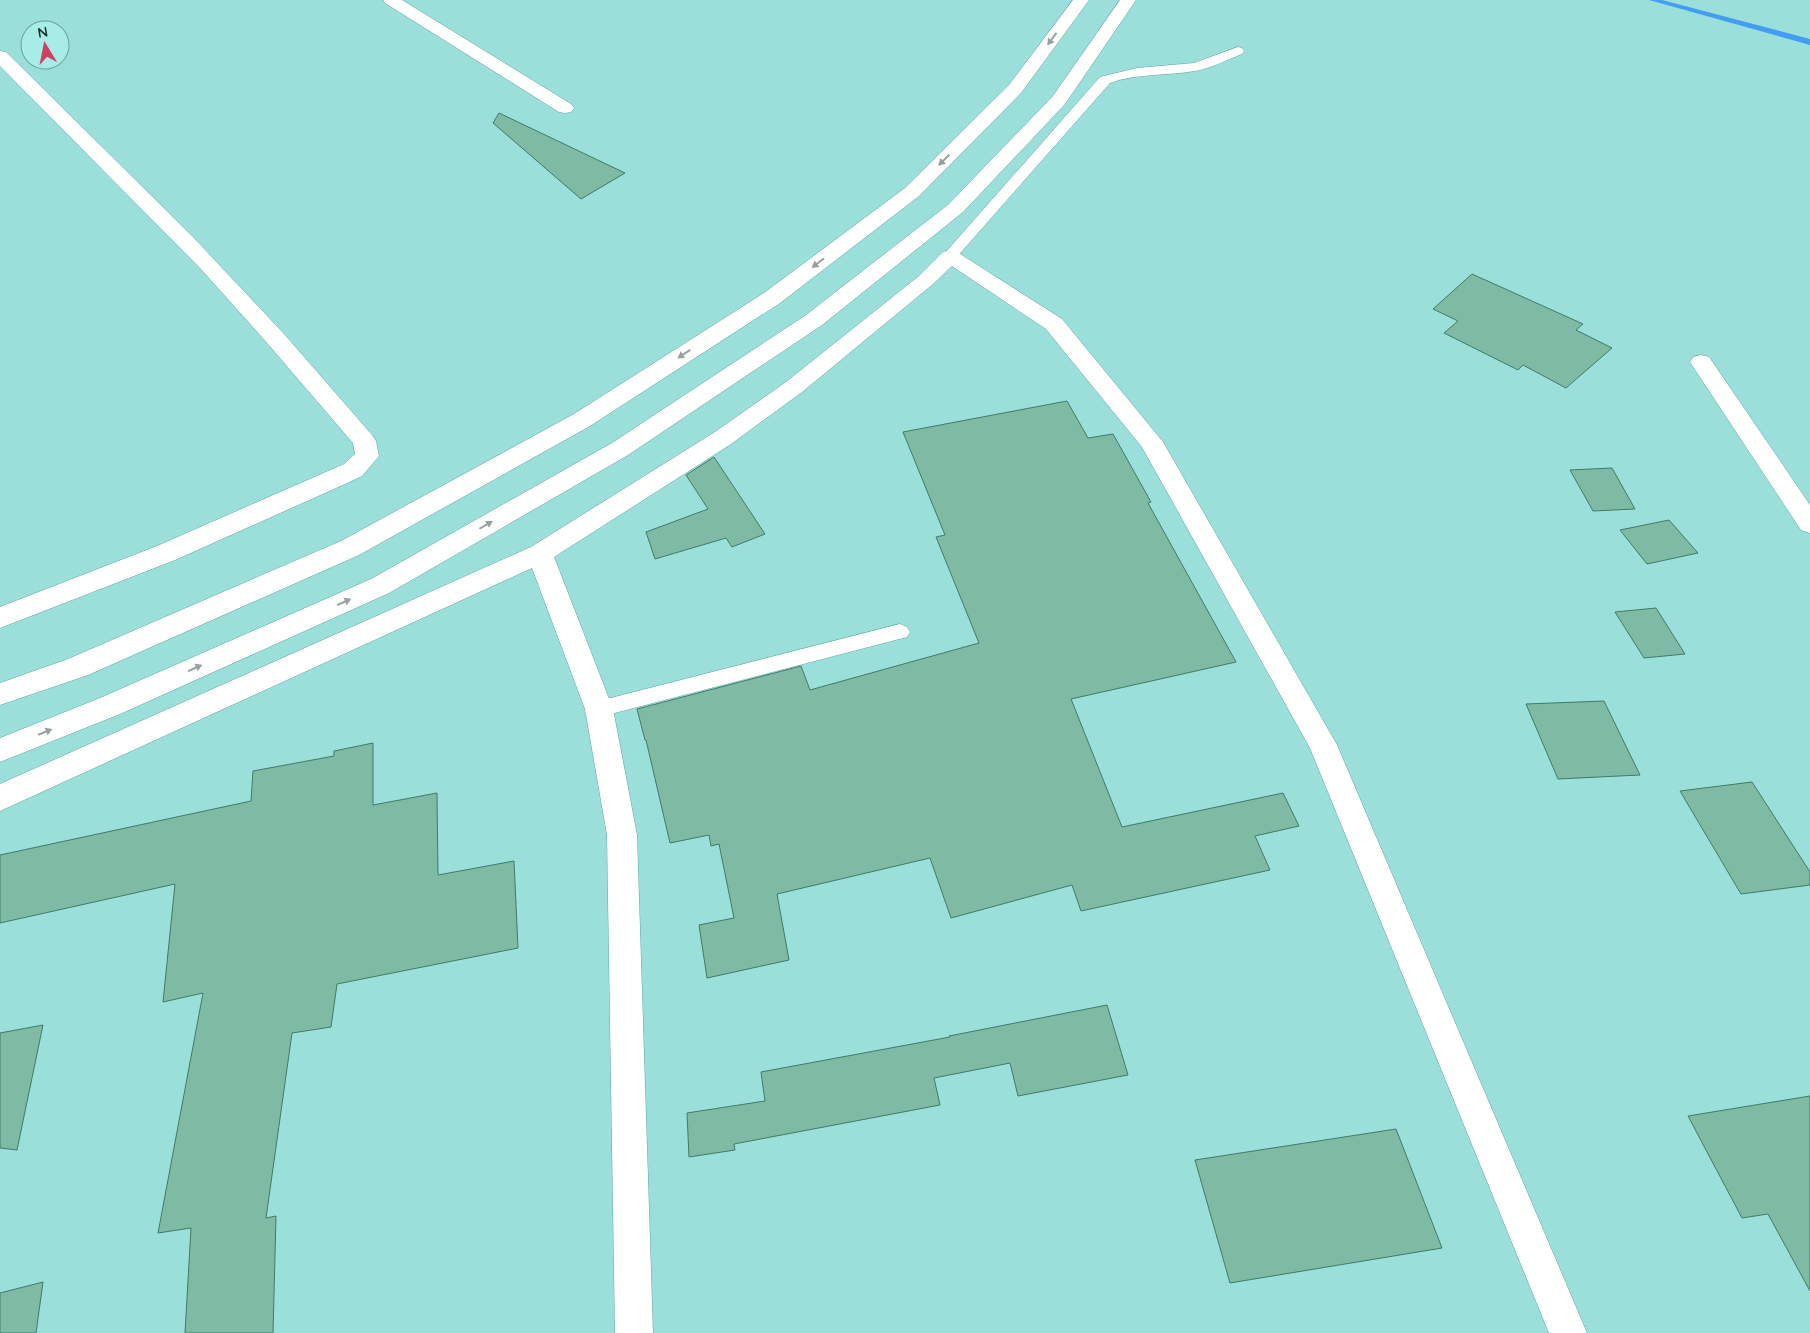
<svg xmlns="http://www.w3.org/2000/svg" width="1810" height="1333" viewBox="0 0 1810 1333" font-family="Quicksand,sans-serif">
<rect width="100%" height="100%" fill="#9adfda"/>
<g fill="none" stroke-linecap="round" stroke-linejoin="round">
<path fill="#439df3" fill-rule="evenodd" d="M 1649,0 L 1662,0 L 1810,39 L 1810,45 Z"/>
</g>
<path fill="#7fbaa5" stroke="#417b68" d="M 499,113 L 625,173 L 581,199 L 493,123 Z
M 1472,274 L 1583,324 L 1576,330 L 1612,348 L 1566,388 L 1523,365 L 1518,370 L 1444,333 L 1458,321 L 1433,309 Z
M 1067,401 L 1088,438 L 1113,434 L 1151,502 L 1148,503 L 1236,662 L 1071,699 L 1122,827 L 1283,793 L 1299,826 L 1255,836 L 1270,870 L 1081,911 L 1072,885 L 951,918 L 930,858 L 777,894 L 789,960 L 707,978 L 699,925 L 734,918 L 719,844 L 711,846 L 709,835 L 670,843 L 646,740 L 645,740 L 637,709 L 801,666 L 810,690 L 979,643 L 936,537 L 945,535 L 903,432 Z
M 714,457 L 765,534 L 732,547 L 726,538 L 655,559 L 646,532 L 708,509 L 686,475 Z
M 1612,468 L 1635,509 L 1593,511 L 1570,470 Z
M 1669,520 L 1698,553 L 1647,564 L 1620,530 Z
M 1656,608 L 1685,654 L 1644,658 L 1615,612 Z
M 1604,701 L 1640,775 L 1558,779 L 1526,704 Z
M 373,743 L 373,805 L 437,793 L 438,875 L 514,861 L 518,948 L 337,984 L 331,1027 L 292,1033 L 266,1218 L 276,1216 L 273,1333 L 185,1333 L 191,1228 L 158,1233 L 203,993 L 163,1002 L 175,884 L 0,923 L 0,855 L 251,801 L 253,771 L 334,756 L 334,751 Z
M 1752,782 L 1810,872 L 1810,885 L 1741,894 L 1680,791 Z
M 1107,1005 L 1128,1075 L 1018,1096 L 1010,1063 L 934,1078 L 940,1105 L 734,1144 L 735,1150 L 689,1157 L 687,1113 L 765,1101 L 761,1072 L 950,1037 L 949,1036 Z
M 43,1025 L 17,1150 L 0,1148 L 0,1033 Z
M 1810,1096 L 1810,1291 L 1768,1214 L 1742,1218 L 1688,1116 Z
M 1396,1129 L 1442,1248 L 1230,1283 L 1195,1160 Z
M 43,1282 L 36,1333 L 0,1333 L 0,1293 Z"/>
<g fill="none" stroke-linecap="round" stroke-linejoin="round">
<g stroke="#63a6a2" stroke-width="1">
<path id="service" d="M 1238,47 L 1242,48 L 1244,51 L 1242,54 C 1227,60 1211,68 1195,71 C 1166,76 1137,73 1110,83 L 955,259 L 945,259 L 942,256 L 945,253 L 1100,77 L 1137,68 L 1194,63 Z
M 900,624 L 907,627 L 910,632 L 907,637 L 599,717 L 592,715 L 589,709 L 592,703 L 599,701 Z"/>
</g>
<g stroke="#63a6a2" stroke-width="1">
<path id="minor" d="M 383,0 L 402,0 L 571,104 L 574,108 L 571,112 L 565,113 L 559,112 L 385,3 Z
M 0,51 L 6,52 L 192,236 L 284,334 L 372,435 L 376,441 L 379,456 L 362,476 L 345,484 L 175,560 L 0,628 L 0,607 L 157,546 L 344,464 L 355,454 L 353,443 L 268,344 L 201,269 L 0,66 Z
M 950,250 L 957,252 L 1062,319 L 1163,442 L 1337,745 L 1587,1333 L 1549,1333 L 1310,748 L 1142,447 L 1046,329 L 952,266 L 933,284 L 802,392 L 731,444 L 554,557 L 613,709 L 637,835 L 653,1333 L 615,1333 L 607,835 L 585,709 L 532,568 L 0,811 L 0,784 L 531,547 L 715,432 L 786,382 L 919,276 L 943,252 Z
M 1701,355 L 1709,357 L 1810,505 L 1810,533 L 1801,530 L 1690,362 L 1693,357 Z"/>
</g>
<g stroke="#63a6a2" stroke-width="1">
<path id="secondary" d="M 1073,0 L 1089,0 L 1021,93 L 919,196 L 780,303 L 590,426 L 359,555 L 88,675 L 0,705 L 0,683 L 68,659 L 341,541 L 574,414 L 764,293 L 905,188 L 1009,85 Z
M 1120,0 L 1136,0 L 1065,104 L 963,212 L 822,325 L 628,455 L 389,593 L 120,714 L 0,762 L 0,738 L 100,698 L 371,579 L 612,443 L 806,315 L 949,204 L 1053,96 Z"/>
</g>
<use href="#service" fill="#fff" fill-rule="evenodd"/>
<use href="#minor" fill="#fff" fill-rule="evenodd"/>
<use href="#secondary" fill="#fff" fill-rule="evenodd"/>
</g>
<defs><path id="oneway-solid" d="M-6-.8H1V-3.2L6.5 0L1 3.2V.8H-6Z" transform="scale(1.25)"/></defs>
<g fill="#95a2a1">
<use href="#oneway-solid" transform="translate(1052 39) rotate(126)"/>
<use href="#oneway-solid" transform="translate(944 160) rotate(135)"/>
<use href="#oneway-solid" transform="translate(818 263) rotate(143)"/>
<use href="#oneway-solid" transform="translate(684 354) rotate(147)"/>
<use href="#oneway-solid" transform="translate(486 525) rotate(-30)"/>
<use href="#oneway-solid" transform="translate(344 602) rotate(-24)"/>
<use href="#oneway-solid" transform="translate(195 668) rotate(-24)"/>
<use href="#oneway-solid" transform="translate(45 732) rotate(-22)"/>
</g>
<g transform="translate(45 45) rotate(350)"><circle r="24" fill="#a7ece7" stroke="#6ca19d"/>
<path d="M0-4L9 19L0 12L-9 19Z" fill="#cf3f62"/>
<text y="-8" font-size="14" font-weight="bold" text-anchor="middle" fill="#13302e">N</text>
</g>
</svg>
